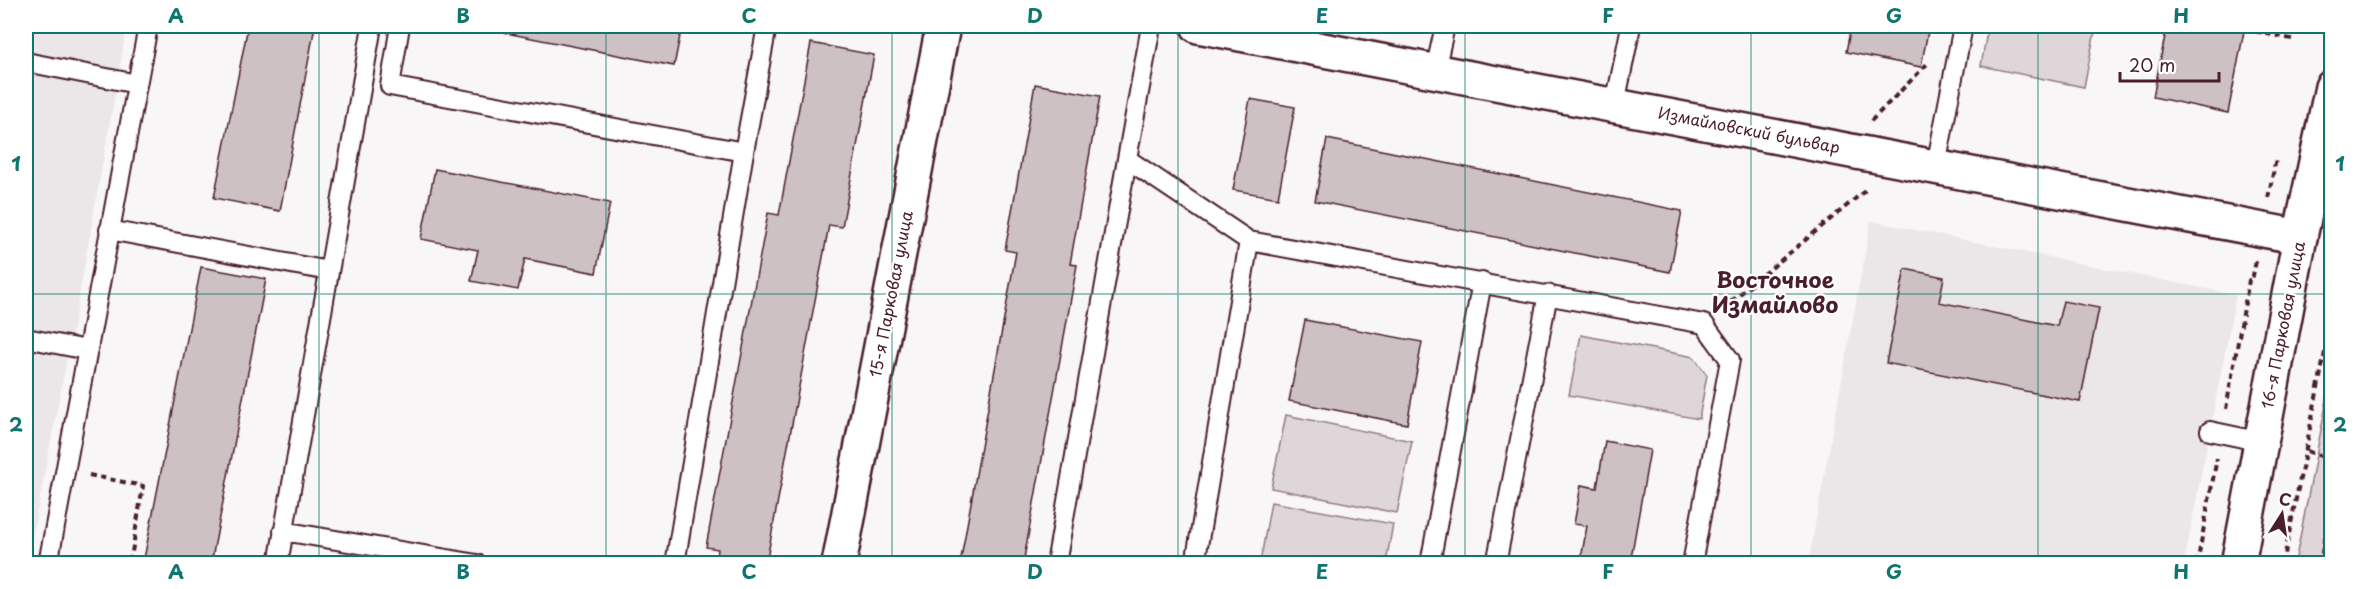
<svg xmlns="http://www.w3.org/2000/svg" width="2357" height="589" viewBox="0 0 2357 589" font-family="'Playpen Sans',sans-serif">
<rect width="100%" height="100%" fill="#f8f6f7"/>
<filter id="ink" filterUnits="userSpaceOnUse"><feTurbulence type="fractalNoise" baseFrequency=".0167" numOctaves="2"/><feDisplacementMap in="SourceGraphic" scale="12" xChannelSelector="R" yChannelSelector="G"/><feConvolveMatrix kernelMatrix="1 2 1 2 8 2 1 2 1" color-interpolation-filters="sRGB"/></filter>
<g filter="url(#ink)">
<path fill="#ebe6e8" d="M 26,26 L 127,26 L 77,307 L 27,564 L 26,563 Z
M 1871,221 L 2236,295 L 2184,563 L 1808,564 Z"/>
<path fill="#ded6d9" stroke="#947a82" stroke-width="1.5" d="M 1988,26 L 2096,26 L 2084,87 L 1981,66 Z
M 1581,335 L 1694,357 L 1707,375 L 1699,419 L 1569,395 Z
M 2331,379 L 2331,563 L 2295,563 Z
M 1286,415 L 1412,441 L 1397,513 L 1271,488 Z
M 1271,502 L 1393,524 L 1386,563 L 1260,563 Z"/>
<path fill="#cdc1c4" stroke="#4a1f2b" stroke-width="1.5" d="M 248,26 L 315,26 L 280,211 L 214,198 Z
M 471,26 L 682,26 L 674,66 Z
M 1851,26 L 1929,26 L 1921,67 L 1846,52 Z
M 2167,26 L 2245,26 L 2228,113 L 2153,97 Z
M 811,43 L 874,55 L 842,227 L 829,225 L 767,559 L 781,561 L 781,564 L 716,564 L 718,549 L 706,547 L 768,213 L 779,215 Z
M 1035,84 L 1100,96 L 1070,264 L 1077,265 L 1023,564 L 960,564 L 1016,252 L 1005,250 Z
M 1250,99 L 1295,107 L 1278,198 L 1233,190 Z
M 1327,139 L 1682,211 L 1670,272 L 1315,201 Z
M 435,169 L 610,203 L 596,273 L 525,259 L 518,290 L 471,281 L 478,250 L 421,239 Z
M 201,267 L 266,279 L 211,564 L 143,564 Z
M 1905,269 L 1944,277 L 1939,302 L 2057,326 L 2063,301 L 2099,308 L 2080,402 L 1886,363 Z
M 1305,320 L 1422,342 L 1407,424 L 1289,401 Z
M 1605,441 L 1650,450 L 1630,564 L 1580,564 L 1587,526 L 1574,524 L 1581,485 L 1597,488 Z"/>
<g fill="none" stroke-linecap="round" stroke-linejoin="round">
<g stroke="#4a1f2b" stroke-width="22">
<path id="service" d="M 400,26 L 390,86 L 744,152 L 767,26
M 1151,26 L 1127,159 L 1249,241 L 1704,324 L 1730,360 L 1692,564
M 26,62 L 137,84
M 1435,71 L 1445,26
M 1615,104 L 1631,26
M 1936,166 L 1963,26
M 109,230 L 329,271
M 26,338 L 87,350
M 2210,431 L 2262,442
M 283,531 L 477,564
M 48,564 L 148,26
M 278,564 L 372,26
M 675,564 L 744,152
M 1056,564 L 1127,159
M 1195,564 L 1249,241
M 1430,564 L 1482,282
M 1496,564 L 1548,294"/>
</g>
<g stroke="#4a1f2b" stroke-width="38">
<path id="tertiary" d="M 1198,26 L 2300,237
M 839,564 L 943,26"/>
</g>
<g stroke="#4a1f2b" stroke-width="38">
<path id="secondary" d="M 2238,564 L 2300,237 L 2332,87"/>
</g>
<path stroke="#4a1f2b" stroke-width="4" stroke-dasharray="6 4.5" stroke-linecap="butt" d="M 2245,29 L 2296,40
M 1871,121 L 1929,62
M 2268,198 L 2276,159
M 1723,308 L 1867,189
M 2226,409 L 2249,280 L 2252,280 L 2256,261
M 2307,451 L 2332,460
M 89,475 L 143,486 L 130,564
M 2197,564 L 2217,458
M 2283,564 L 2332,317
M 2320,564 L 2327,524 L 2332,518"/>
<use href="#service" stroke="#fff" stroke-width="18"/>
<use href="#tertiary" stroke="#fff" stroke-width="33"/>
<use href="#secondary" stroke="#fff" stroke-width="33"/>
</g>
</g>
<path fill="none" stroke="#0f766e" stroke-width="1.5" stroke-opacity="0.55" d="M 319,26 L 319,564M 606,26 L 606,564M 892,26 L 892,564M 1178,26 L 1178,564M 1465,26 L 1465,564M 1751,26 L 1751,564M 2038,26 L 2038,564M 26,294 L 2332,294"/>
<g text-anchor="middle" stroke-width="4.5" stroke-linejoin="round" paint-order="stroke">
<g font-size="16" fill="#4a1f2b" stroke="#fff">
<text transform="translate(1749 130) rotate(11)" y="6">Измайловский бульвар</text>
<text transform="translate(891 294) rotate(-79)" y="6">15-я Парковая улица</text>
<text transform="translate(2283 325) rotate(-79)" y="6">16-я Парковая улица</text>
</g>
<g font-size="22" font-weight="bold" fill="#4a1f2b" stroke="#fff">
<text x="1775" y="288">Восточное<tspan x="1775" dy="25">Измайлово</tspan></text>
</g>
</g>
<rect width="2357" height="589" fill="none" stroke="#fff" stroke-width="66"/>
<g transform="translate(2282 514) rotate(12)" stroke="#ffffff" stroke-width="4.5" paint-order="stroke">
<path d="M0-4.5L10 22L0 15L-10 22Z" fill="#4a1f2b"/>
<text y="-9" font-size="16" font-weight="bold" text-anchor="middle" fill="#4a1f2b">С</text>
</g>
<path d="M2120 72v9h99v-9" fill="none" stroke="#4a1f2b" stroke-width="3"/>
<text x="2129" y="72" font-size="18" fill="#4a1f2b" stroke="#ffffff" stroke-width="4.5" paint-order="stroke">20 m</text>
<rect x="33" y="33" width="2291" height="523" fill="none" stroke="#0f766e" stroke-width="2"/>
<g font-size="20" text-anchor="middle" font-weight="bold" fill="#0f766e">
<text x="176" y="23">A</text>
<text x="463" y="23">B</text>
<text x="749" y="23">C</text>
<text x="1035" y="23">D</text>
<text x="1322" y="23">E</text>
<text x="1608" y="23">F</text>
<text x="1894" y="23">G</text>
<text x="2181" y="23">H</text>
<text x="16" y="171">1</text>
<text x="2340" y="171">1</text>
<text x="16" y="432">2</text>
<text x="2340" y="432">2</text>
<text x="176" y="579">A</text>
<text x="463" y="579">B</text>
<text x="749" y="579">C</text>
<text x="1035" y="579">D</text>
<text x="1322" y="579">E</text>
<text x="1608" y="579">F</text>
<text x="1894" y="579">G</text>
<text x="2181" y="579">H</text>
</g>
</svg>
